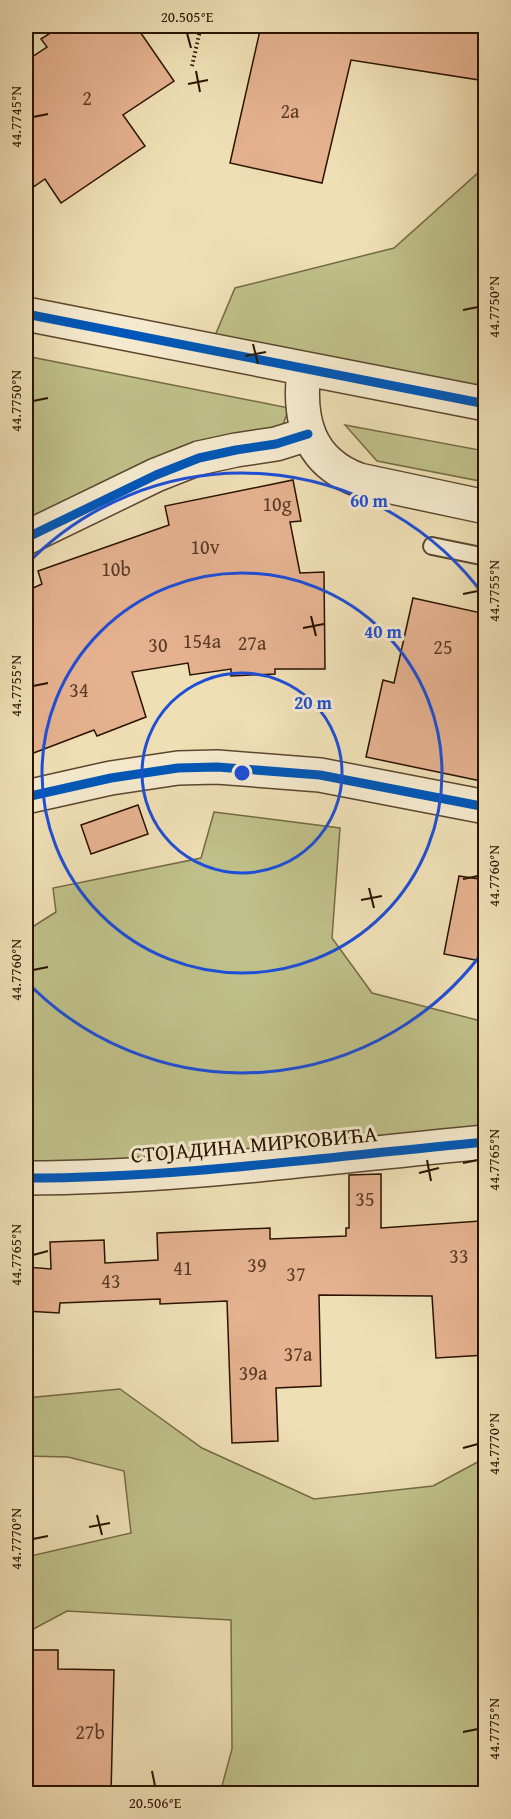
<svg xmlns="http://www.w3.org/2000/svg" width="511" height="1819" viewBox="0 0 511 1819" font-family="'Gentium Book Plus',serif">
<rect width="100%" height="100%" fill="#efdfb5"/>
<filter id="stains"><feTurbulence type="fractalNoise" baseFrequency=".00333" numOctaves="4"/><feColorMatrix values="0 0 0 0 .2 0 0 0 0 .09 0 0 0 0 .02 0 0 0 .5 -.17"/></filter>
<radialGradient id="worn" r=".72"><stop offset=".6" stop-color="#630" stop-opacity="0"/><stop offset="1" stop-color="#630" stop-opacity=".3"/></radialGradient>
<path fill="#bfc089" stroke="#746a44" stroke-width="1.5" d="M 485,169 L 485,404 L 209,350 L 235,288 L 394,248 L 479,172 Z
M 26,356 L 289,408 L 276,444 L 26,538 Z
M 345,425 L 485,451 L 485,482 L 377,461 Z
M 214,812 L 340,828 L 332,938 L 372,993 L 485,1022 L 485,1146 L 26,1178 L 26,931 L 56,912 L 53,888 L 201,858 Z
M 120,1389 L 202,1448 L 314,1499 L 433,1486 L 485,1458 L 485,1793 L 220,1793 L 232,1749 L 231,1620 L 67,1611 L 26,1633 L 26,1557 L 131,1533 L 124,1471 L 68,1457 L 26,1456 L 26,1398 Z"/>
<path fill="#e5b18f" stroke="#2a1300" stroke-width="1.5" d="M 61,26 L 136,26 L 174,81 L 123,115 L 145,146 L 61,203 L 45,179 L 26,192 L 26,61 L 47,47 L 41,39 Z
M 261,26 L 486,26 L 486,81 L 351,60 L 322,183 L 230,163 Z
M 293,480 L 301,521 L 290,522 L 300,573 L 324,572 L 325,669 L 275,669 L 275,674 L 231,676 L 231,669 L 190,675 L 188,663 L 132,672 L 146,717 L 97,736 L 94,730 L 31,754 L 26,739 L 26,591 L 42,584 L 38,571 L 169,525 L 165,506 Z
M 413,598 L 486,614 L 486,782 L 366,757 L 383,680 L 394,683 Z
M 138,805 L 148,834 L 91,854 L 81,825 Z
M 459,876 L 486,880 L 486,962 L 444,954 Z
M 381,1174 L 381,1228 L 480,1221 L 485,1288 L 486,1355 L 436,1358 L 432,1296 L 319,1295 L 321,1386 L 276,1388 L 278,1441 L 232,1443 L 227,1301 L 160,1304 L 160,1299 L 60,1303 L 59,1313 L 26,1311 L 26,1267 L 51,1269 L 50,1242 L 104,1240 L 105,1263 L 158,1260 L 157,1233 L 270,1228 L 270,1239 L 346,1236 L 346,1228 L 349,1228 L 349,1175 Z
M 26,1650 L 58,1650 L 58,1669 L 114,1670 L 111,1794 L 26,1794 Z"/>
<g fill="none" stroke-linecap="round" stroke-linejoin="round">
<g stroke="#5b462d" stroke-width="20">
<path id="lane" d="M 432,546 L 486,557"/>
</g>
<g stroke="#5b462d" stroke-width="36">
<path id="street" d="M 26,314 L 486,404
M 304,369 C 298,418 307,461 359,480 L 486,507
M 26,538 L 156,475 L 199,458 L 236,450 L 276,444 L 308,434
M 26,797 L 111,778 L 178,768 L 217,767 L 320,775 L 486,807
M 26,1178 C 179,1178 332,1156 486,1142"/>
</g>
<path stroke="#2a1300" stroke-width="4" stroke-dasharray="1.5 3" stroke-linecap="butt" d="M 26,29 L 31,26
M 192,66 L 201,26"/>
<use href="#lane" stroke="#f5eacf" stroke-width="16"/>
<use href="#street" stroke="#f5eacf" stroke-width="33"/>
<g stroke="#f5eacf" stroke-width="13">
<path id="cycleway" d="M 26,314 L 486,404
M 26,538 L 156,475 L 199,458 L 236,450 L 276,444 L 308,434
M 26,797 L 111,778 L 178,768 L 217,767 L 320,775 L 486,807
M 26,1178 C 179,1178 332,1156 486,1142"/>
</g>
<use href="#cycleway" stroke="#0057b8" stroke-width="9"/>
</g>
<path fill="none" stroke="#2a1300" stroke-width="2" d="M 187,33 L 191,48M 196,71 L 200,92M 188,84 L 208,80M 33,117 L 48,114M 463,310 L 478,307M 253,344 L 258,364M 245,356 L 266,352M 33,401 L 48,398M 463,594 L 478,591M 311,616 L 316,636M 303,628 L 324,624M 33,686 L 48,683M 463,879 L 478,876M 369,888 L 374,908M 361,900 L 382,896M 33,970 L 48,967M 427,1160 L 431,1181M 463,1163 L 478,1160M 419,1173 L 439,1168M 33,1255 L 48,1251M 463,1448 L 478,1444M 97,1515 L 102,1535M 89,1527 L 110,1523M 33,1539 L 48,1536M 463,1732 L 478,1729M 152,1771 L 155,1786"/>
<g fill="none" stroke="#1d4ed8" stroke-width="3">
<circle cx="242" cy="773" r="100"/>
<circle cx="242" cy="773" r="200"/>
<path d="M485 949A300 300 0 0 1 26 981M26 565A300 300 0 0 1 485 597"/>
</g>
<g text-anchor="middle" stroke-width="6" stroke-linejoin="round" paint-order="stroke">
<g font-size="20" fill="#593a24">
<text x="87" y="105">2</text>
<text x="290" y="118">2a</text>
<text x="277" y="511">10g</text>
<text x="205" y="554">10v</text>
<text x="116" y="576">10b</text>
<text x="202" y="648">154a</text>
<text x="252" y="650">27a</text>
<text x="158" y="652">30</text>
<text x="443" y="654">25</text>
<text x="79" y="697">34</text>
<text x="365" y="1206">35</text>
<text x="459" y="1263">33</text>
<text x="257" y="1272">39</text>
<text x="183" y="1275">41</text>
<text x="296" y="1281">37</text>
<text x="111" y="1288">43</text>
<text x="298" y="1361">37a</text>
<text x="253" y="1380">39a</text>
<text x="90" y="1739">27b</text>
</g>
<g font-size="22" fill="#2a1300" stroke="#f5eacf">
<text transform="translate(254 1144) rotate(-5)" y="8">СТОЈАДИНА МИРКОВИЋА</text>
</g>
</g>
<circle cx="242" cy="773" r="9" fill="#1d4ed8" stroke="#f5eacf" stroke-width="3"/>
<g font-size="18" text-anchor="middle" font-weight="bold" fill="#1d4ed8" stroke="#f5eacf" stroke-width="6" stroke-linejoin="round" paint-order="stroke">
<text x="369" y="507">60 m</text>
<text x="383" y="638">40 m</text>
<text x="313" y="709">20 m</text>
</g>
<rect width="511" height="1819" fill="none" stroke="#efdfb5" stroke-width="66"/>
<rect x="33" y="33" width="445" height="1753" fill="none" stroke="#2a1300" stroke-width="2"/>
<g font-size="15" text-anchor="middle" fill="#2a1300">
<text x="187" y="22">20.505°E</text>
<text transform="translate(16 117) rotate(-90)" y="5">44.7745°N</text>
<text transform="translate(494 307) rotate(-90)" y="5">44.7750°N</text>
<text transform="translate(16 401) rotate(-90)" y="5">44.7750°N</text>
<text transform="translate(494 591) rotate(-90)" y="5">44.7755°N</text>
<text transform="translate(16 686) rotate(-90)" y="5">44.7755°N</text>
<text transform="translate(494 876) rotate(-90)" y="5">44.7760°N</text>
<text transform="translate(16 970) rotate(-90)" y="5">44.7760°N</text>
<text transform="translate(494 1160) rotate(-90)" y="5">44.7765°N</text>
<text transform="translate(16 1255) rotate(-90)" y="5">44.7765°N</text>
<text transform="translate(494 1444) rotate(-90)" y="5">44.7770°N</text>
<text transform="translate(16 1539) rotate(-90)" y="5">44.7770°N</text>
<text transform="translate(494 1729) rotate(-90)" y="5">44.7775°N</text>
<text x="155" y="1808">20.506°E</text>
</g>
<rect width="100%" height="100%" filter="url(#stains)"/>
<rect width="100%" height="100%" fill="url(#worn)"/>
</svg>
